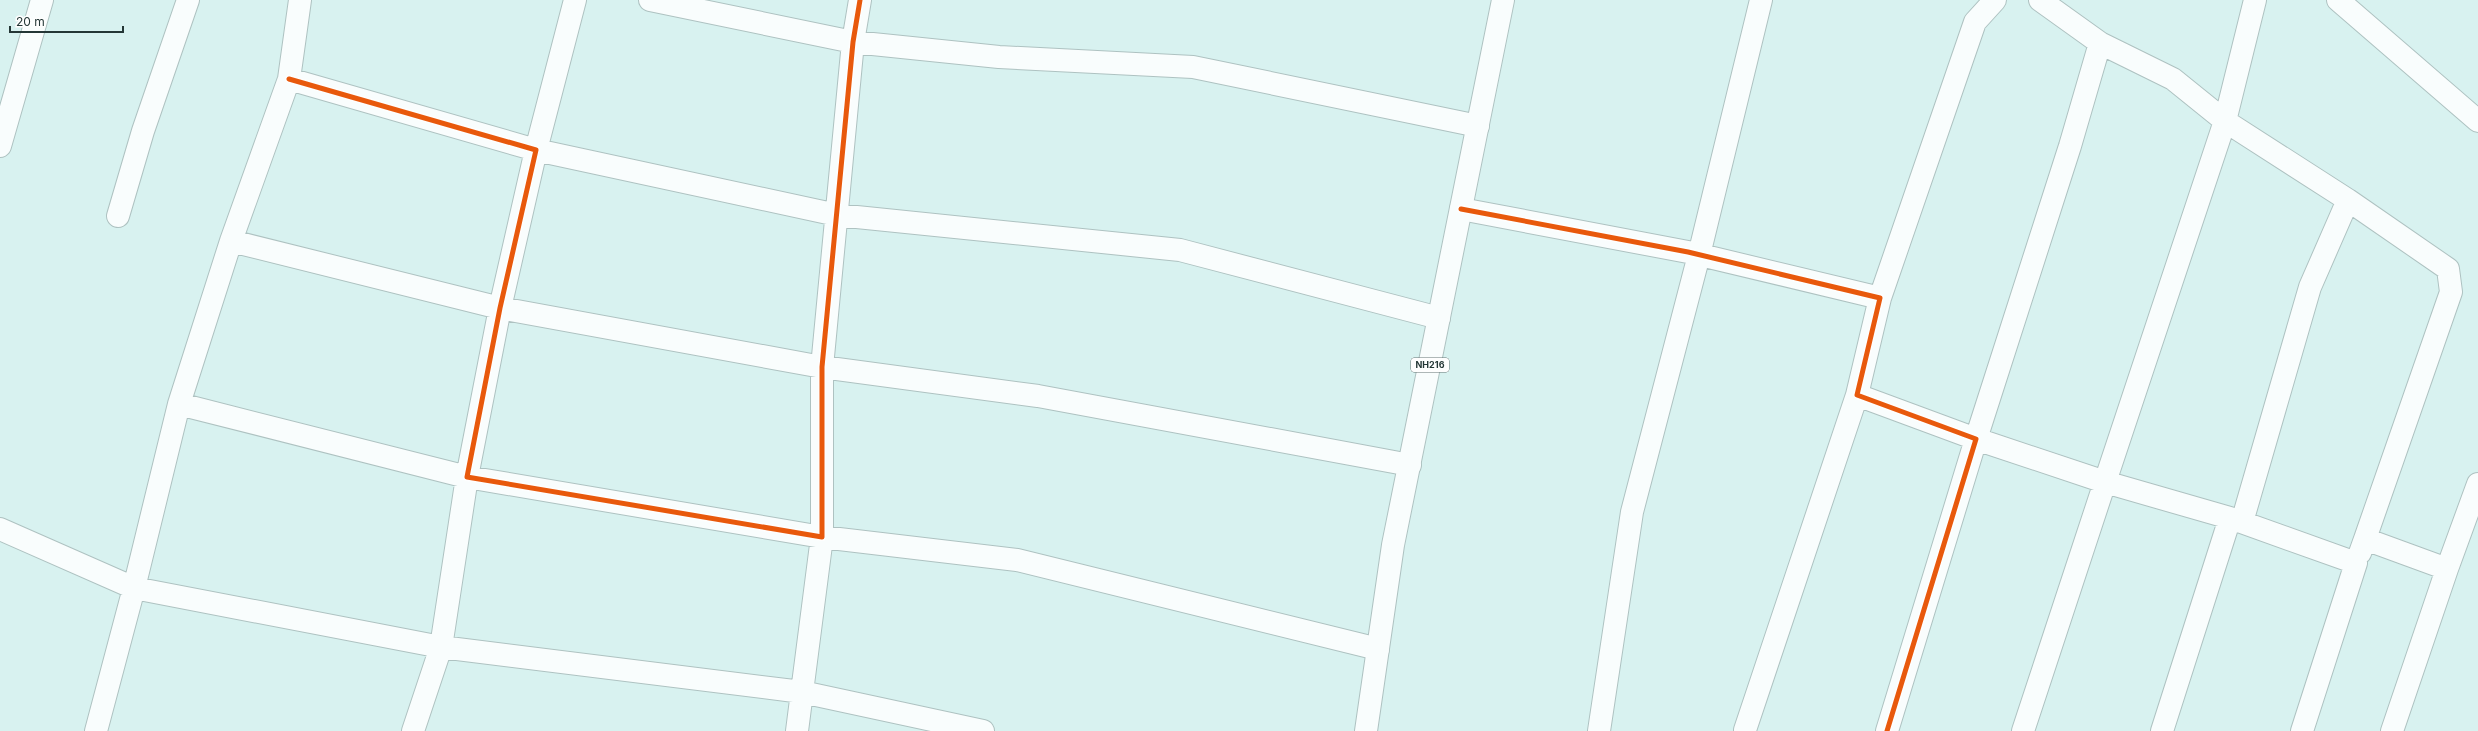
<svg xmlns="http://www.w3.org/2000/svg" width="2478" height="731" viewBox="0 0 2478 731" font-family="Inter,sans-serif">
<rect width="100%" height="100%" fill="#d8f2f0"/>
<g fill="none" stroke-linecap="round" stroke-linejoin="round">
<g stroke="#aec2c1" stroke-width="24">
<path id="minor" d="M 575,0 L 536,150 L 837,215 L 1180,250 L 1439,318
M 650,0 L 853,42 L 999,57 L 1193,67 L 1478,126
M 2255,0 L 2225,121 L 2348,200 L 2448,269 L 2451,292 L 2365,539
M 2338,0 L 2478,121
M 2100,43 L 2173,79 L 2225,121 L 2105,482 L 2230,518 L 2162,731
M 289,79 L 536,150 L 500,308 L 467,477 L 822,537 L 822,367 L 853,42 L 860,0
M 0,146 L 42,0
M 1461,209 L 1688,252 L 1880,298 L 1857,395 L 1976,439 L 1887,731
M 118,216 L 143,131 L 188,0
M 231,241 L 500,308 L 822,367 L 1038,396 L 1410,465
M 1880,298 L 1975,22 L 1995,0
M 179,404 L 467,477 L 441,647 L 802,692 L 797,731
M 2230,518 L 2356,563 L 2302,731
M 2242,522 L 2310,287 L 2348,200
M 0,529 L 134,588 L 441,647 L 413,731
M 2360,553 L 2365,539 L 2447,569 L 2392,731
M 2447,569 L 2478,484
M 1745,730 L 1857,395
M 96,731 L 134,588 L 179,404 L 231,241 L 289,79 L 300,0
M 983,731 L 802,692 L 822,537 L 1017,560 L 1378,649
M 1599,731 L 1632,512 L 1699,255 L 1761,0
M 2023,731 L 2105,482 L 1976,439 L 2070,146 L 2100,43 L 2040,0"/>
</g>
<g stroke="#aec2c1" stroke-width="24">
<path id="highway" d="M 1366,731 L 1393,545 L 1503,0"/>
</g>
<use href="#minor" stroke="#f9fdfd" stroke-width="22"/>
<use href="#highway" stroke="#f9fdfd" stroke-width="22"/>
<g stroke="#fefefe" stroke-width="8">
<path id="cycleway" d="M 289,79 L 536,150 L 500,308 L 467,477 L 822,537 L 822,367 L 853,42 L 860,0
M 1461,209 L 1688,252 L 1880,298 L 1857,395 L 1976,439 L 1887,731"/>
</g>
<use href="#cycleway" stroke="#e8590c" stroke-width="5"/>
</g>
<g text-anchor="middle" stroke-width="3" stroke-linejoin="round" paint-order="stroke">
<rect fill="#fefefe" stroke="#657372" stroke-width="1" x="1411" y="358" width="38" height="14" rx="3"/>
<g font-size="9" font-weight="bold" fill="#243736">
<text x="1430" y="368">NH216</text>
</g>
</g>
<path d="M10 26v6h113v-6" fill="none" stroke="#243736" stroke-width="2"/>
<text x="16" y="26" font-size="12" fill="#243736" stroke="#fefefe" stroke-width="3" paint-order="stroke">20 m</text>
</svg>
